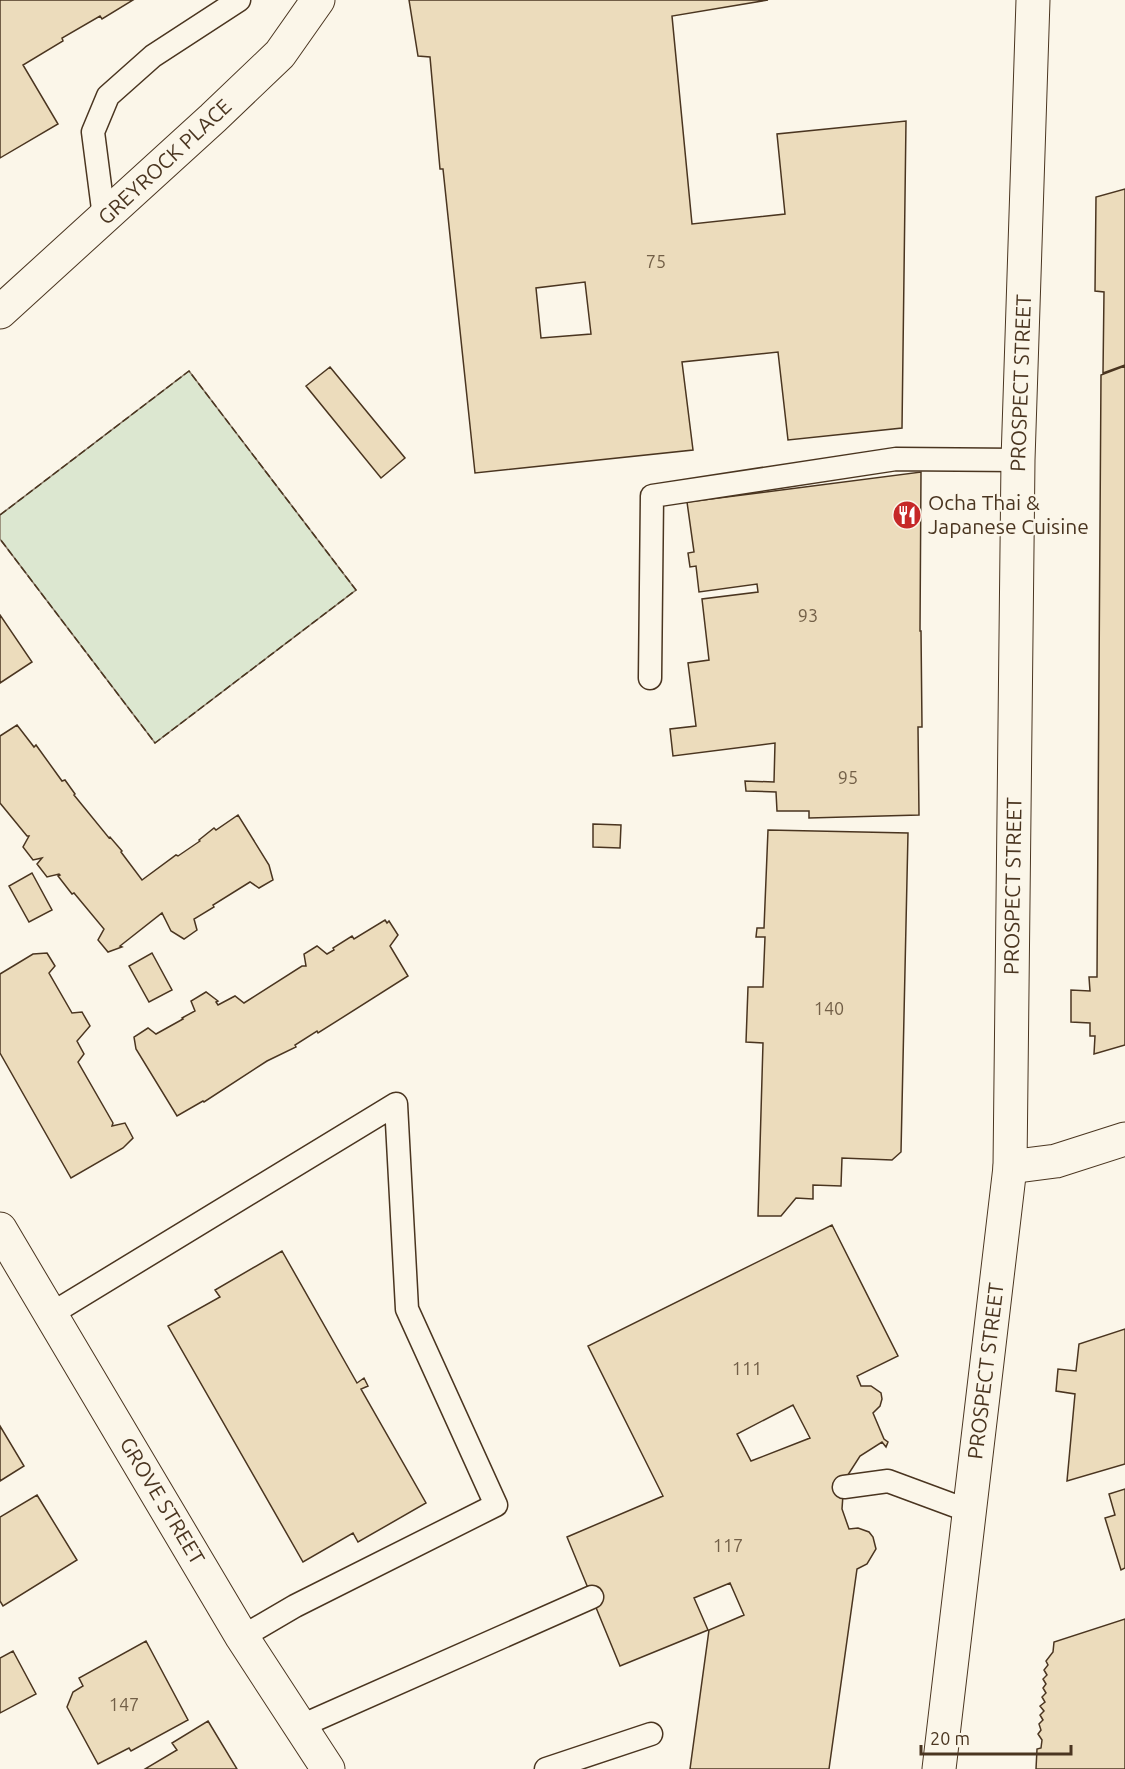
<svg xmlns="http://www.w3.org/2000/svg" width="1125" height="1769" viewBox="0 0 1125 1769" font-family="Ubuntu,sans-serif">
<rect width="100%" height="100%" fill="#fbf6e9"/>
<path fill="#dce7d0" stroke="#887966" stroke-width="1.5" d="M 189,371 L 356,590 L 155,743 L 0,539 L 0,515 Z"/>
<path fill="#ecdcbc" stroke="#4a3520" stroke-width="1.5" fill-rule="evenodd" d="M 0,0 L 133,0 L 102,19 L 100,16 L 62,38 L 63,41 L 23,65 L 58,124 L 0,158 Z
M 409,0 L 768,0 L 672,16 L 692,224 L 785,214 L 777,134 L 906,121 L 902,428 L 788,440 L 778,352 L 682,362 L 693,450 L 475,473 L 443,169 L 440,169 L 430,57 L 418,56 ZM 585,282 L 591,334 L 541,338 L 536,288 Z
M 1125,189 L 1125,365 L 1103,373 L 1104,292 L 1095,291 L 1096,197 Z
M 1125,366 L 1125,1045 L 1094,1054 L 1095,1036 L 1090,1036 L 1090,1023 L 1071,1022 L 1071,990 L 1090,991 L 1089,977 L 1097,977 L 1101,375 Z
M 330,367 L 405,458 L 381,478 L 306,386 Z
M 921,472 L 920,631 L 921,631 L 922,727 L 918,727 L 919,815 L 809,818 L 809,811 L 777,811 L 776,792 L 746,791 L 745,781 L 774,782 L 775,743 L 673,756 L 670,729 L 696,726 L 688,663 L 709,660 L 702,599 L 758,592 L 757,584 L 699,592 L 696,566 L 690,567 L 688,553 L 694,552 L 687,502 Z
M 0,615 L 32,662 L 0,683 Z
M 17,725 L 34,747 L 36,745 L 62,781 L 65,780 L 75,794 L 74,795 L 109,838 L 110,837 L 122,851 L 121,852 L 142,880 L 176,855 L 178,856 L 200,841 L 199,840 L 214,828 L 216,830 L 238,815 L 269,865 L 273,880 L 259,888 L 250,882 L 213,905 L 214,907 L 194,919 L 197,930 L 184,939 L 171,931 L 162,913 L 120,946 L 122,947 L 108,952 L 98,940 L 104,929 L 74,893 L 72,894 L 58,876 L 60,875 L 59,874 L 47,877 L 37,864 L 42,858 L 33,860 L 23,847 L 29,836 L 27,836 L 0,803 L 0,736 Z
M 593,824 L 621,825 L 620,848 L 593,847 Z
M 768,830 L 908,833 L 901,1152 L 892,1160 L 842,1158 L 841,1186 L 813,1185 L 813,1199 L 796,1198 L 781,1216 L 758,1216 L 763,1043 L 746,1042 L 748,987 L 763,987 L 765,937 L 756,937 L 757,928 L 764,928 Z
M 32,873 L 52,910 L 29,922 L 9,886 Z
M 385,920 L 387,923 L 389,921 L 398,935 L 390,946 L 408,976 L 318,1033 L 317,1031 L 295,1045 L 296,1047 L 267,1061 L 204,1102 L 203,1101 L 177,1116 L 136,1049 L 134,1037 L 148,1028 L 156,1034 L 183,1019 L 182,1018 L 195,1011 L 191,1001 L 206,992 L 218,1001 L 216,1002 L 218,1005 L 235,996 L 244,1003 L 302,966 L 306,966 L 304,954 L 317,946 L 327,954 L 334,950 L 333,948 L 352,936 L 354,939 Z
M 47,953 L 55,966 L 49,973 L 72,1013 L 82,1012 L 90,1026 L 77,1041 L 84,1054 L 78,1062 L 113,1123 L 112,1126 L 125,1123 L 133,1138 L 123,1148 L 71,1178 L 0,1053 L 0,974 L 33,954 Z
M 152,953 L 172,990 L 149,1002 L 129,966 Z
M 832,1225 L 898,1356 L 857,1376 L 861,1386 L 871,1386 L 881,1393 L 882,1399 L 880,1406 L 873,1413 L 884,1439 L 888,1442 L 886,1447 L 882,1442 L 860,1456 L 844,1481 L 842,1509 L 849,1529 L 858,1528 L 869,1532 L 873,1537 L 876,1549 L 867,1564 L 857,1569 L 829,1769 L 690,1769 L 709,1630 L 744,1615 L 730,1583 L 694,1598 L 708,1630 L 620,1666 L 567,1537 L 663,1496 L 588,1346 ZM 793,1405 L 810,1438 L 751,1461 L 737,1434 Z
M 282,1251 L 357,1383 L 364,1378 L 368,1386 L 361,1389 L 426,1503 L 358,1542 L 353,1533 L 303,1562 L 168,1326 L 220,1297 L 215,1290 Z
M 1125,1329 L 1125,1464 L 1067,1481 L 1075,1394 L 1056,1391 L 1058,1369 L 1076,1371 L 1079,1344 Z
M 0,1426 L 24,1466 L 0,1481 Z
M 1125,1489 L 1125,1568 L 1121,1570 L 1105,1518 L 1115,1515 L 1109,1494 Z
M 37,1495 L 77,1560 L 3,1606 L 0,1601 L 0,1517 Z
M 1125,1619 L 1125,1769 L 1036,1769 L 1037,1749 L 1041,1748 L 1042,1740 L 1038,1734 L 1041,1730 L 1039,1724 L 1043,1720 L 1040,1715 L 1044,1711 L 1040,1706 L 1045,1702 L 1042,1697 L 1046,1693 L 1043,1688 L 1046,1684 L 1043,1679 L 1047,1675 L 1044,1670 L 1048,1665 L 1046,1661 L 1053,1652 L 1054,1642 Z
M 146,1641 L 188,1720 L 131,1751 L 129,1748 L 98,1764 L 67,1707 L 73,1692 L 83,1686 L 79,1678 Z
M 13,1651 L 36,1694 L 0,1713 L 0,1658 Z
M 208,1721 L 237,1769 L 145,1769 L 177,1750 L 172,1743 Z"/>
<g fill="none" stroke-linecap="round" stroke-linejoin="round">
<g stroke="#4a3520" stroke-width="25">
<path id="service" d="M 104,217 L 93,132 L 108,96 L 153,56 L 239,0
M 650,678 L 652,496 L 896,459 L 1018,460
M 51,1314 L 396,1104 L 407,1309 L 496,1505 L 295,1606 L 242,1637
M 844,1487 L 888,1481 L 969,1511
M 301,1726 L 592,1597
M 546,1769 L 651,1734"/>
</g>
<g stroke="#4a3520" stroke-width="35">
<path id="minor" d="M 0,312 L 213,118 L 280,54 L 318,0"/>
</g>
<g stroke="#4a3520" stroke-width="35">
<path id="tertiary" d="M 1010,1167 L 1056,1161 L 1125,1139"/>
</g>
<g stroke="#4a3520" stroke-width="35">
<path id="secondary" d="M 0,1229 L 242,1637 L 328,1769
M 939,1769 L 1010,1167 L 1018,460 L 1033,0"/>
</g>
<use href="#service" stroke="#fbf6e9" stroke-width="22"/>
<use href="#minor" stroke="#fbf6e9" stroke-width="33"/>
<use href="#tertiary" stroke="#fbf6e9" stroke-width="33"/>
<use href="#secondary" stroke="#fbf6e9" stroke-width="33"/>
<path stroke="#4a3520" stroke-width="1.5" stroke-dasharray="8 3" stroke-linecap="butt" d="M 0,515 L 189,371 L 356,590 L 155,743 L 0,539"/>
</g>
<defs>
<g id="restaurant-disc" transform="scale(1.5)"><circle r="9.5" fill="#c62828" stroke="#fbf6e9"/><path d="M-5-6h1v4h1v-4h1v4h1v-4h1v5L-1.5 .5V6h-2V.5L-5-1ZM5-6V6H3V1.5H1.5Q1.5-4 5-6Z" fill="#fff"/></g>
</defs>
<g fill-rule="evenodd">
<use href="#restaurant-disc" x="907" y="515"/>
</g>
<g text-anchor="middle" stroke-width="4.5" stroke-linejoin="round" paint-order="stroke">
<g font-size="18" fill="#725f47">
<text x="656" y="268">75</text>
<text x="808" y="622">93</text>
<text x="848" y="784">95</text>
<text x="829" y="1015">140</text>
<text x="747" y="1375">111</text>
<text x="728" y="1552">117</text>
<text x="124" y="1711">147</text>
</g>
<g font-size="21" fill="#4a3520" stroke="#fbf6e9">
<text transform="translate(165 162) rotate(-43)" y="7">GREYROCK PLACE</text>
<text transform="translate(1021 383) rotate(-88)" y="7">PROSPECT STREET</text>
<text transform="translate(1013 886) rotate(-89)" y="7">PROSPECT STREET</text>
<text transform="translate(986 1371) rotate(-83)" y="7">PROSPECT STREET</text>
<text transform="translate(162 1501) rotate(59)" y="7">GROVE STREET</text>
</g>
<g font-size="21" fill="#4a3520" stroke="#fbf6e9" text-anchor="start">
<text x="928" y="510">Ocha Thai &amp;<tspan x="928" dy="24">Japanese Cuisine</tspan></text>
</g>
</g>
<path d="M921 1745v9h150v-9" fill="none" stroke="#4a3520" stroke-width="3"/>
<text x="930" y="1745" font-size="18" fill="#4a3520" stroke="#fbf6e9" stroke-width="4.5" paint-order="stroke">20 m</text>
</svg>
